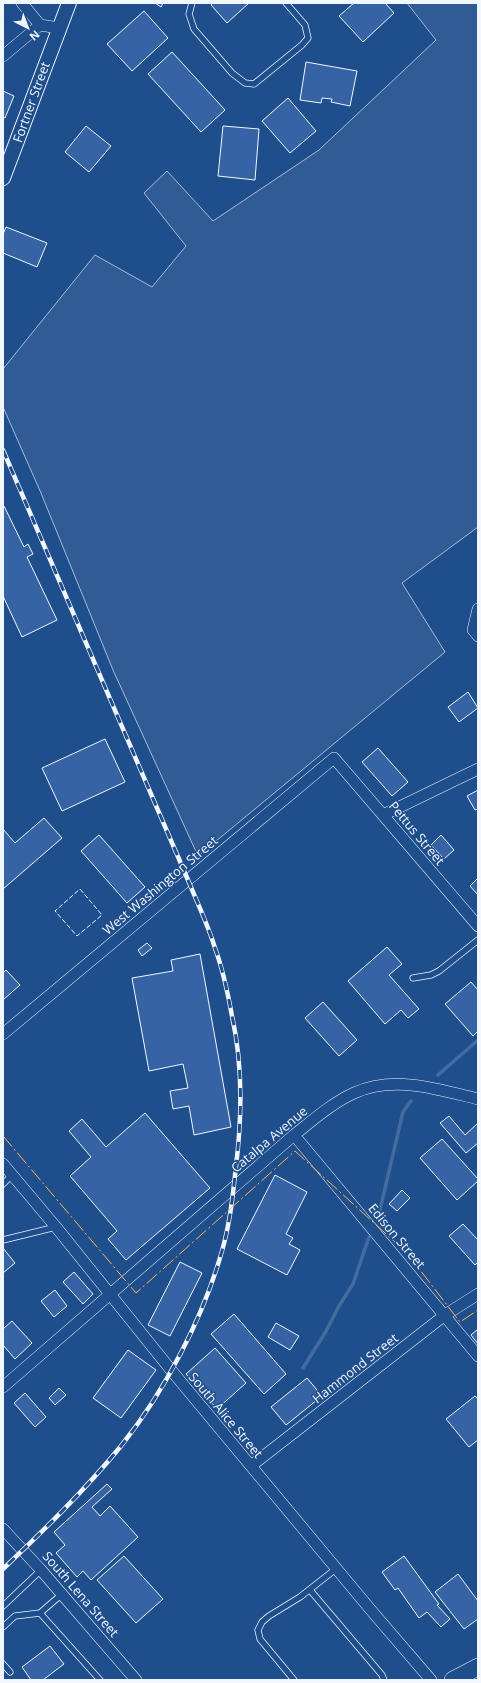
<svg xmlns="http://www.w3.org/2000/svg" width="481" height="1683" viewBox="0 0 481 1683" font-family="'Open Sans',sans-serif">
<rect width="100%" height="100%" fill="#1f4e8c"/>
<path fill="#305b95" stroke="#a8bbd7" d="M 407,3 L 478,3 L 478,527 L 402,583 L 445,652 L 198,856 L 113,670 L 41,493 L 3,407 L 3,369 L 95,255 L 152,287 L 186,246 L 144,193 L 167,171 L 213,221 L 319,150 L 436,40 Z"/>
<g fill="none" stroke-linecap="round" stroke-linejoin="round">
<path stroke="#446ba0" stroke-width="3.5" d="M 438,1075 L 478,1040
M 379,1214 L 403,1112 L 411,1101
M 303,1368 L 325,1333 L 339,1306 L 353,1284 L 369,1237"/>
</g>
<path fill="#3563a3" stroke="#f2f6ff" d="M 155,3 L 163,3 L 161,7 Z
M 213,3 L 249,3 L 227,23 L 211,5 Z
M 354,3 L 385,3 L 394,13 L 363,42 L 339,16 Z
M 144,11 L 168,38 L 132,71 L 107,44 Z
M 172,52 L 225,110 L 201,132 L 148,74 Z
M 306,62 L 357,71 L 350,106 L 331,102 L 332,99 L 322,98 L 321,103 L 300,100 Z
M 3,91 L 14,96 L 5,118 L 3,117 Z
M 288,98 L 316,131 L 290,153 L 262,121 Z
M 86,126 L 111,146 L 89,172 L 65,152 Z
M 223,126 L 259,129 L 255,180 L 218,176 Z
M 6,227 L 47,243 L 37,267 L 3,253 L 3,234 Z
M 4,506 L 24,547 L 28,544 L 33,554 L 27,557 L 57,620 L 22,637 L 3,596 L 3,507 Z
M 468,692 L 478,708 L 459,722 L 448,707 Z
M 105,739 L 125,782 L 62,811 L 42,768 Z
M 378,748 L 408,782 L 392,796 L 362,762 Z
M 478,790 L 478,809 L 475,810 L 467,796 Z
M 44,818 L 62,838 L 3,889 L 3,829 L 15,843 Z
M 99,835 L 145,887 L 127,903 L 81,851 Z
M 441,835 L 454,850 L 444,859 L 431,845 Z
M 478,878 L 478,895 L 470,886 Z
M 147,943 L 152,948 L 142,956 L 138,950 Z
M 387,947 L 402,964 L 389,975 L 419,1009 L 408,1018 L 401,1010 L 385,1024 L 348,981 Z
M 200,954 L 231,1127 L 194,1135 L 189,1106 L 173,1109 L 170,1091 L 188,1088 L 183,1064 L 149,1071 L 132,978 L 173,971 L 171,960 Z
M 6,970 L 20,985 L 3,1000 L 3,973 Z
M 471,982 L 478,990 L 478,1031 L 473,1036 L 445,1004 Z
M 323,1002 L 357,1040 L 339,1056 L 305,1018 Z
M 145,1113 L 210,1188 L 126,1260 L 108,1239 L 117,1231 L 70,1176 L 91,1157 L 69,1131 L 82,1119 L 106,1147 Z
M 449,1116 L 465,1135 L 477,1124 L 478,1126 L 478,1143 L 466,1153 L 440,1123 Z
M 442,1139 L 478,1179 L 478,1181 L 457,1200 L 420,1158 Z
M 275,1175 L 307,1192 L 286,1234 L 293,1238 L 289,1244 L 300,1250 L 287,1275 L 237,1249 Z
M 402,1190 L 410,1198 L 397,1211 L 389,1204 Z
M 463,1224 L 478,1240 L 478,1262 L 475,1265 L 449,1236 Z
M 3,1248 L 15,1263 L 3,1273 Z
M 180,1262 L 202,1273 L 170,1336 L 148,1325 Z
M 74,1272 L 93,1294 L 83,1304 L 63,1282 Z
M 55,1290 L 67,1306 L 54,1317 L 41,1301 Z
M 234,1314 L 286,1374 L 264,1394 L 211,1334 Z
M 12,1321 L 32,1343 L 15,1359 L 3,1345 L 3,1329 Z
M 276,1323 L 299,1336 L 290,1350 L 268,1337 Z
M 478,1329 L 478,1344 L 471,1335 Z
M 215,1348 L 246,1383 L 217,1409 L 186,1374 Z
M 128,1350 L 156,1370 L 121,1418 L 93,1398 Z
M 307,1378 L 322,1396 L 286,1425 L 271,1407 Z
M 59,1388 L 66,1395 L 55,1405 L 49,1398 Z
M 25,1393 L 46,1417 L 35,1427 L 14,1403 Z
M 475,1396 L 478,1399 L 478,1440 L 469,1447 L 446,1419 Z
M 107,1484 L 112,1489 L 92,1507 L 100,1516 L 110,1506 L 138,1537 L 91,1580 L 83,1571 L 77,1577 L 56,1553 L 65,1545 L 54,1532 Z
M 124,1556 L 163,1599 L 136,1623 L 97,1580 Z
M 404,1556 L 439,1604 L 437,1605 L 450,1619 L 441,1627 L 427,1612 L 419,1618 L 398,1588 L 395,1590 L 382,1572 Z
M 458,1574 L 478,1601 L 478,1619 L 464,1629 L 435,1592 Z
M 50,1646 L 64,1664 L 43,1680 L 31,1680 L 22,1667 Z"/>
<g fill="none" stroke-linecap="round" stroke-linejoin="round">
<g stroke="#f2f6ff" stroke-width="7">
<path id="service" d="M 192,3 L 189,14 L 194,29 L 232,73 L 245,83 L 254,84 L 302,45 L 308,38 L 305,25 L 286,3
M 413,978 L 431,975 L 439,971 L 478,940
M 3,1184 L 12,1175
M 3,1240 L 56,1227
M 310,1590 L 382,1675 L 384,1680
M 62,1594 L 40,1613 L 100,1680
M 3,1606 L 41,1570
M 3,1627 L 15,1616 L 40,1613
M 3,1664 L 10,1672
M 294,1680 L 260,1639 L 258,1630 L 262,1622 L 269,1616 L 300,1597 L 337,1568"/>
</g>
<g stroke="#f2f6ff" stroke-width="12">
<path id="minor" d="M 22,3 L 40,25
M 40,25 L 59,28
M 3,56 L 40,25
M 478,609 L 473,630 L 478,636
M 383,815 L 478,769
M 3,1034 L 334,758 L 478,926
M 294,1135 L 478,1356
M 3,1164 L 56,1227 L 171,1370 L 370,1609 L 431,1680
M 3,1387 L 294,1135 C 313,1120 332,1103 354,1093 C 394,1075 438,1089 478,1099
M 251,1466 L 445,1315 L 478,1294
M 3,1529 L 41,1570 L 136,1680"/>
</g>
<g stroke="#f2f6ff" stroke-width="16">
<path id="tertiary" d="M 3,178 L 69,3"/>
</g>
<g stroke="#f2f6ff" stroke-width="18">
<path id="primary" d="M 453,1680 L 478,1667"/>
</g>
<use href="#service" stroke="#1f4e8c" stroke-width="5.5"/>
<use href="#minor" stroke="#1f4e8c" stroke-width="11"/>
<use href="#tertiary" stroke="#1f4e8c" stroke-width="14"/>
<use href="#primary" stroke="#1f4e8c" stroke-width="17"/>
<g stroke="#f2f6ff" stroke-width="4.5">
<path id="rail" d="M 3,450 L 188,880 C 197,902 208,925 215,948 C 223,970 228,994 232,1016 C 243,1065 242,1117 236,1166 C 233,1195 230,1223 222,1251 C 203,1318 165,1391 121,1446 C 85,1490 44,1530 3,1569"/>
</g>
<use href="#rail" stroke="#1f4e8c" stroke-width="3" stroke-dasharray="9" stroke-linecap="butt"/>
<path stroke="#f2f6ff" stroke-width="1" stroke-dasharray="5 2" stroke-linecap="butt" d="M 80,889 L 102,915 L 77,936 L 55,911 Z"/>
<path stroke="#ffb74d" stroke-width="1" stroke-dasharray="14 3 2 3" stroke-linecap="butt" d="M 3,1136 L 136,1293 L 295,1151 L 407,1253 L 460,1322 L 478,1310"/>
</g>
<g text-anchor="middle" stroke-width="3" stroke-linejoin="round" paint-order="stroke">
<g font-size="13" fill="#f2f6ff" stroke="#1f4e8c">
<text transform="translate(31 102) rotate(-70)" y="5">Fortner Street</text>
<text transform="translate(417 833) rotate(50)" y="5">Pettus Street</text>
<text transform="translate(160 885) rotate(-40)" y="5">West Washington Street</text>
<text transform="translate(269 1139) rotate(-40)" y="5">Catalpa Avenue</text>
<text transform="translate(397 1236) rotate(50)" y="5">Edison Street</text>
<text transform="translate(355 1368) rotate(-38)" y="5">Hammond Street</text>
<text transform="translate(226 1415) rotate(50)" y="5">South Alice Street</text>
<text transform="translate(81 1594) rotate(49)" y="5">South Lena Street</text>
</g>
</g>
<rect width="481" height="1683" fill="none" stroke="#f2f6ff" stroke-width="8"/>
<g transform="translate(28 28) rotate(138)" stroke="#1f4e8c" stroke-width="3" paint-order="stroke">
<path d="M0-3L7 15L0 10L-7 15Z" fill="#f2f6ff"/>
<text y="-6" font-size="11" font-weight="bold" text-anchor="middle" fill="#f2f6ff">N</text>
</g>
</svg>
